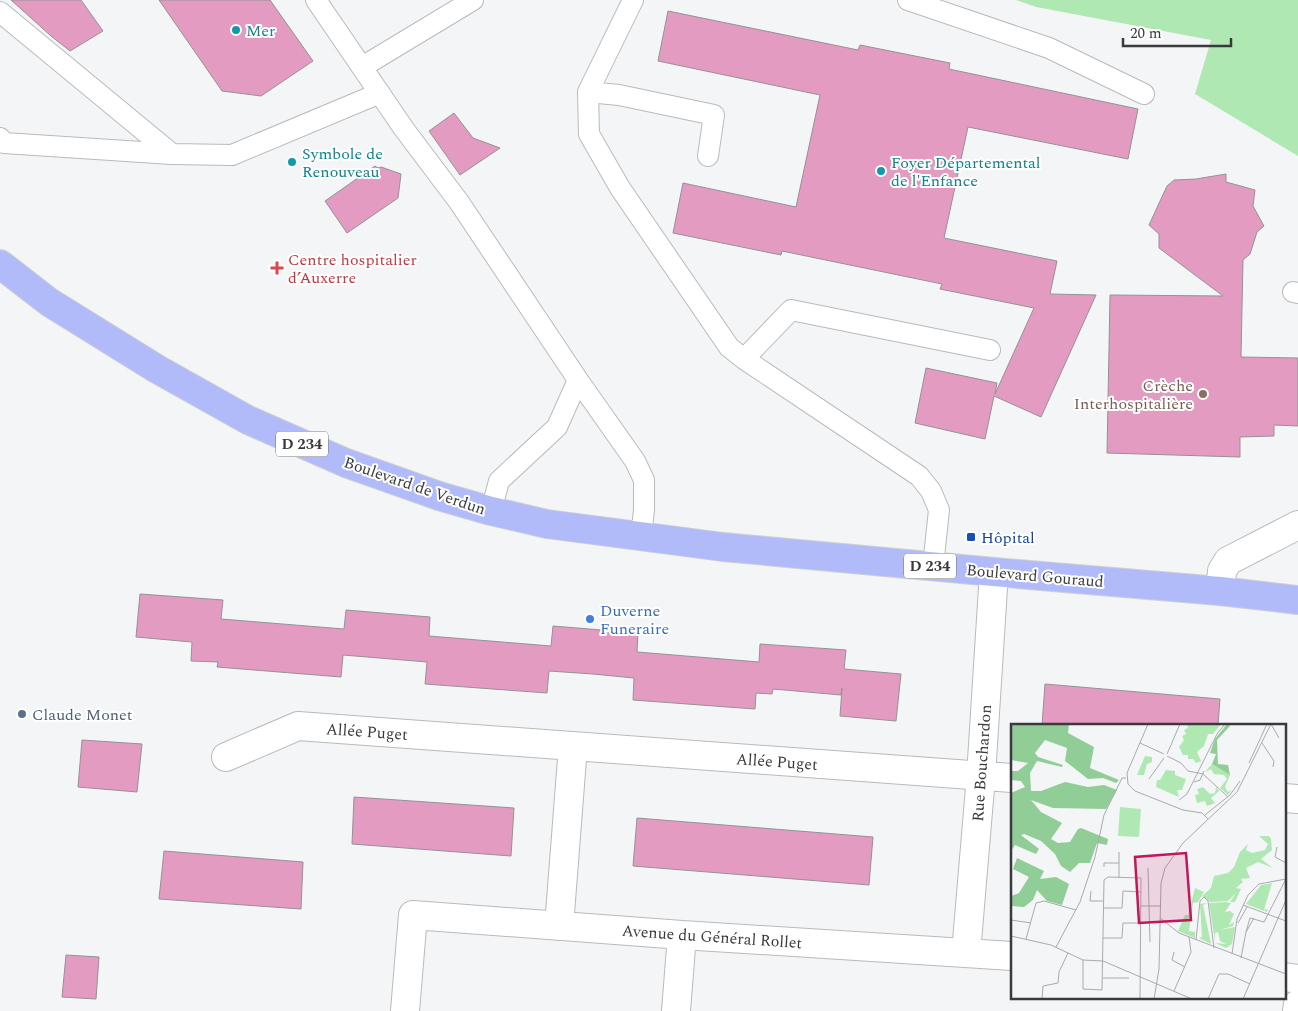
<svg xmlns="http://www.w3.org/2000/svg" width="1298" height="1011" viewBox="0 0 1298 1011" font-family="Spectral,serif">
<rect width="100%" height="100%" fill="#f4f5f7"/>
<path fill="#b0e8b4" d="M 1016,0 L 1298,0 L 1298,156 L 1195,94 L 1211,40 L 1036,7 Z"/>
<path fill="#e49bc2" stroke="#949293" d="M 11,0 L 81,0 L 103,31 L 70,51 L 51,36 Z
M 159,0 L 270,0 L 313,61 L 261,96 L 222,91 Z
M 668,11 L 858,50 L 860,45 L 950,63 L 949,69 L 1138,109 L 1128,159 L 968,127 L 944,238 L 1057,261 L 1050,294 L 1096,295 L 1041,417 L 994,396 L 985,439 L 915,423 L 926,368 L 997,383 L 995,394 L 1034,308 L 940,289 L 942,284 L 782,251 L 781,255 L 673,233 L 683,183 L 796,207 L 820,95 L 658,61 Z
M 454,113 L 473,138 L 500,148 L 460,175 L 429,131 Z
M 375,166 L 378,168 L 381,167 L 401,174 L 398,198 L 347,233 L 325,201 Z
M 1226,174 L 1226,182 L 1255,190 L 1253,206 L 1264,226 L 1257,232 L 1250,254 L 1243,260 L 1241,357 L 1298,358 L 1298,426 L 1274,425 L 1274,436 L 1240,437 L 1240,457 L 1107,453 L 1110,295 L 1223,296 L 1159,248 L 1159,234 L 1149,225 L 1167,186 L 1174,180 L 1196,179 Z
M 140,594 L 223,600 L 221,619 L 344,629 L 346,610 L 430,617 L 429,636 L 551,646 L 553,626 L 638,633 L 637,652 L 759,662 L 760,644 L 846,650 L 844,669 L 901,674 L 896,721 L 840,716 L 842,688 L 841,695 L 773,689 L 772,694 L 756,693 L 755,709 L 633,700 L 634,678 L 593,674 L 549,671 L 547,693 L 425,684 L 427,662 L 343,655 L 341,677 L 217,667 L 218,662 L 191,661 L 192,642 L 136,637 Z
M 1045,684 L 1220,699 L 1218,725 L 1042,725 Z
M 82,740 L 142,744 L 137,792 L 78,787 Z
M 354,797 L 514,808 L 511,856 L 352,844 Z
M 637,818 L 873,837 L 869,885 L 633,866 Z
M 164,851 L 303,862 L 301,909 L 159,899 Z
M 66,955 L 99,957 L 96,999 L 62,997 Z"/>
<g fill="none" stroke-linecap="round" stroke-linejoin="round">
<g stroke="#b9babc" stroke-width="22">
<path id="lane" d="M 316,0 L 404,129 L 459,202 L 578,380 L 635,461 L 644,480 L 644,510 L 641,537
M 633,0 L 588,92 L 589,134 L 620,188 L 729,347 L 744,359 L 919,476 L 931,491 L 939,510 L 933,566
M 908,0 L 1049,48 L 1144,94
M 0,12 L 172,154
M 362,67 L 473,0
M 588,92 L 619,95 L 714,115 L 708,156
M 0,138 L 4,143 L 172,154 L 232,155 L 380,93
M 1293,292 L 1298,293
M 744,359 L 791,310 L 990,350
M 491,511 L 499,481 L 557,427 L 578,380"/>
</g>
<g stroke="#b9babc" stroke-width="30">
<path id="street" d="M 1220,591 L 1222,571 L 1228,561 L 1298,525
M 226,757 L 298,726 L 1012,778
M 1284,798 L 1298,799
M 559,926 L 573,746
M 966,953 L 981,776 L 994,572
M 1284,977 L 1298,979
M 405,1011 L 413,915 L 682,935 L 1012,956
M 676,1011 L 682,935
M 1297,1011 L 1298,1004"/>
</g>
<g stroke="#cfd0d0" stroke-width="30">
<path id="primary" d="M 0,264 L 49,302 L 157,369 L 248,420 L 346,463 L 439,496 L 491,511 L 547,524 L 723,547 L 994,572 L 1220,591 L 1298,600"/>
</g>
<use href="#lane" stroke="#fff" stroke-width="20"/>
<use href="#street" stroke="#fff" stroke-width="28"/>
<use href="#primary" stroke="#b2bbfa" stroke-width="28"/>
</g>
<g fill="#0f9aa8" stroke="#fff" stroke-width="2">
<circle cx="236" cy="30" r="5"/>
<circle cx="292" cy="162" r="5"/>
<circle cx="881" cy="171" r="5"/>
</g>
<path fill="#e0444e" stroke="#fff" stroke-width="2" d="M274.5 260.5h5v5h5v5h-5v5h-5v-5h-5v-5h5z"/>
<circle fill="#8d6e63" stroke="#fff" stroke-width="2" cx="1203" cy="394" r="5"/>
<rect fill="#1a4fb4" stroke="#fff" stroke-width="2" x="966" y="532" width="10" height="10" rx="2.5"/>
<circle fill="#3f7fe0" stroke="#fff" stroke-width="2" cx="590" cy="619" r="5"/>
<circle fill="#5c6f8a" stroke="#fff" stroke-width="2" cx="22" cy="714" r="5"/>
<g text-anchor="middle" stroke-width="4" stroke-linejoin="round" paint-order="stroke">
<g fill="#fff" stroke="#747576" stroke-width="1">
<rect x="276" y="431.5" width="52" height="25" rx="4"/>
<rect x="904" y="553.5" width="52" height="25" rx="4"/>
</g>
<g font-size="15" font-weight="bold" fill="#393a3b">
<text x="302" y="449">D 234</text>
<text x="930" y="571">D 234</text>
</g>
<g font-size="16" fill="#0d838f" stroke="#fff" text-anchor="start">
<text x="246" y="36">Mer</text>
<text x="302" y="159">Symbole de<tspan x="302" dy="18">Renouveau</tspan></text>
<text x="891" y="168">Foyer Départemental<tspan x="891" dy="18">de l'Enfance</tspan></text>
</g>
<g font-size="16" fill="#be3a42" stroke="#fff" text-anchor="start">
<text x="288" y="265">Centre hospitalier<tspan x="288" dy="18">d’Auxerre</tspan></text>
</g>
<g font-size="16" fill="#785e54" stroke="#fff" text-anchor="end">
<text x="1193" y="391">Crèche<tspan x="1193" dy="18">Interhospitalière</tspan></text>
</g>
<g font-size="16" fill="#393a3b" stroke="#fff">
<text transform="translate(415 485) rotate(19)" y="6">Boulevard de Verdun</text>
<text transform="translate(1035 575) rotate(5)" y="6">Boulevard Gouraud</text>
<text transform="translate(367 731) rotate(4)" y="6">Allée Puget</text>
<text transform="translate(777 761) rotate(4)" y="6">Allée Puget</text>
<text transform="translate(981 763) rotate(-86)" y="6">Rue Bouchardon</text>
<text transform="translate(712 936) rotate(4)" y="6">Avenue du Général Rollet</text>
</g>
<g font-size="16" fill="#164399" stroke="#fff" text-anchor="start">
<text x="981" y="543">Hôpital</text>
</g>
<g font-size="16" fill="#366cbe" stroke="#fff" text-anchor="start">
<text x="600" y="616">Duverne<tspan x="600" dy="18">Funeraire</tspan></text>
</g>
<g font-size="16" fill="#4e5e75" stroke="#fff" text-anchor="start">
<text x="32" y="720">Claude Monet</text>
</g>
</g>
<g transform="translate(1011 724)">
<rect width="275" height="275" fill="#f4f5f7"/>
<path d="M 176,0 L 210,0 L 202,10 L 197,10 L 193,22 L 186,28 L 190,37 L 185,39 L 182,35 L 177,35 L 177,31 L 172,31 L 168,23 L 173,16 L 171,12 L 175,10 L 173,6 L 177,4 ZM 134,32 L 141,33 L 141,38 L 136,40 L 133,51 L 126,51 ZM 201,40 L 219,51 L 214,63 L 217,68 L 221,66 L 217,71 L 209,64 L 216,55 L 213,51 L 203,50 L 200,45 L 194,48 ZM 155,46 L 164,47 L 164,51 L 175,55 L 171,66 L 166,66 L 168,73 L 145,63 L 146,56 L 149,56 ZM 192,63 L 199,70 L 204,69 L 205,63 L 208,67 L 200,74 L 204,79 L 196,82 L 194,77 L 186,79 L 184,71 L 188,70 L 186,65 ZM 109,83 L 130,85 L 128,113 L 107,112 ZM 248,112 L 258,112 L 260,115 L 261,126 L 250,135 L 262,144 L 247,138 L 235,144 L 239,154 L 230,155 L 232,158 L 225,164 L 230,165 L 224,178 L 219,178 L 225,169 L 217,177 L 199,178 L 191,172 L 200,164 L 203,152 L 217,149 L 223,143 L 229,128 L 237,120 L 235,126 L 241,129 L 254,126 L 257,120 ZM 261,159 L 253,186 L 257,185 L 256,188 L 235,180 L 250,161 ZM 184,164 L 193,168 L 187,178 L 182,179 L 178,207 L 184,208 L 184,214 L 167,207 L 174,191 L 177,191 ZM 214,178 L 220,179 L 214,188 L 219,187 L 223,190 L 218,201 L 223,198 L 222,202 L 209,206 L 224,203 L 221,220 L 215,224 L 204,219 L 215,220 L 209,217 L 207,208 L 204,209 L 204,217 L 198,179 ZM 196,179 L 192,181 L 200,220 L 188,214 L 191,213 L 189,180 Z" fill="#b0e8b4"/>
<path d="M 0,0 L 58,0 L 57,9 L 83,23 L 79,44 L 108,56 L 105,59 L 92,54 L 77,55 L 54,37 L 56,24 L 34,16 L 24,29 L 27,33 L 52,41 L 51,43 L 26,37 L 19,49 L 20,67 L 30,67 L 54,58 L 77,63 L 93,61 L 106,66 L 95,85 L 42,84 L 20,76 L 30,88 L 51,99 L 40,115 L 47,119 L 59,118 L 67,105 L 70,104 L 97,115 L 96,121 L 86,119 L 79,139 L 68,139 L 59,148 L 50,142 L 44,130 L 30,117 L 13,110 L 10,111 L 28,125 L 25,130 L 4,121 L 0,127 L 0,69 L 14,63 L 10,57 L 0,56 L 0,47 L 7,47 L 17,39 L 0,36 ZM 216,0 L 219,2 L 206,16 L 207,40 L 217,41 L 219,51 L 201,40 L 205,30 L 199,29 L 204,15 ZM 6,134 L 33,147 L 29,155 L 45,153 L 58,160 L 51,181 L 36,177 L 26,166 L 22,176 L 13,183 L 0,182 L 0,172 L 8,169 L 18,153 L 2,145 Z" fill="#91cd96"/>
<path fill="none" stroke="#a9aaac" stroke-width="1" d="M 137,0 L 116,49 L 117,60 L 124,67 L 172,86 L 191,89 L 197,95M 260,0 L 268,14M 129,19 L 153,30M 251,19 L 263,37 L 262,43M 156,30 L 169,0M 156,32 L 170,39 L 177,47 L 192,50 L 217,73M 238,39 L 256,0M 138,55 L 153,34M 183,58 L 189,56 L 193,47M 168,76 L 176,70 L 206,10 L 214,0M 194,91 L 219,71 L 229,57M 266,123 L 264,133 L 275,139M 93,143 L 93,139 L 108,139M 137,144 L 139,218M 108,153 L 108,128M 80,167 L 79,177 L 92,177M 232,181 L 275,197M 130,182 L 149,182M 92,184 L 111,184 L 112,167 L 130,168M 149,194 L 168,209 L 275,250M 0,196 L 20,199M 227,199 L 236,183M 235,208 L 239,194 L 253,198 L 275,155M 0,212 L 40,221 L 72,236 L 92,237 L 181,275M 92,214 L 111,214 L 112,199 L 130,199M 15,215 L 25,179 L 33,177 L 65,186M 185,216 L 189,177 L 193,173 L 197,177 L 203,224M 45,223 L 69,178 L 84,133 L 93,91 L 111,54 L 115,54M 163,228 L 161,236 L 174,243M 221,230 L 226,195 L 237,171 L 248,160 L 275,155M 230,234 L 235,208 L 243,194M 72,236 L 72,265 L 91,266 L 93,156 L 97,153 L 130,154 L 129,275M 92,254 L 118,254M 163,267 L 180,228 L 178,213M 31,275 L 32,262 L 47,259 L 48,248 L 57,229M 143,275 L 148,245 L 150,159 L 154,144 L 172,119 L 226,68 L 260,0M 197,275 L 208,250 L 217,250 L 239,260M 232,275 L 275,176"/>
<path fill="#c2185b" fill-opacity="0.15" stroke="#c2185b" stroke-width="2.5" d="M 175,129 L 180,196 L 128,199 L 124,133 Z"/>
<rect width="275" height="275" fill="none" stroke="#393a3b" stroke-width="2.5"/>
</g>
<path d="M1123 38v8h108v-8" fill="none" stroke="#393a3b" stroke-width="2.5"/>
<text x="1130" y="38" font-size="15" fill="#393a3b" stroke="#ffffff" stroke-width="4" paint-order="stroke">20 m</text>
</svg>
